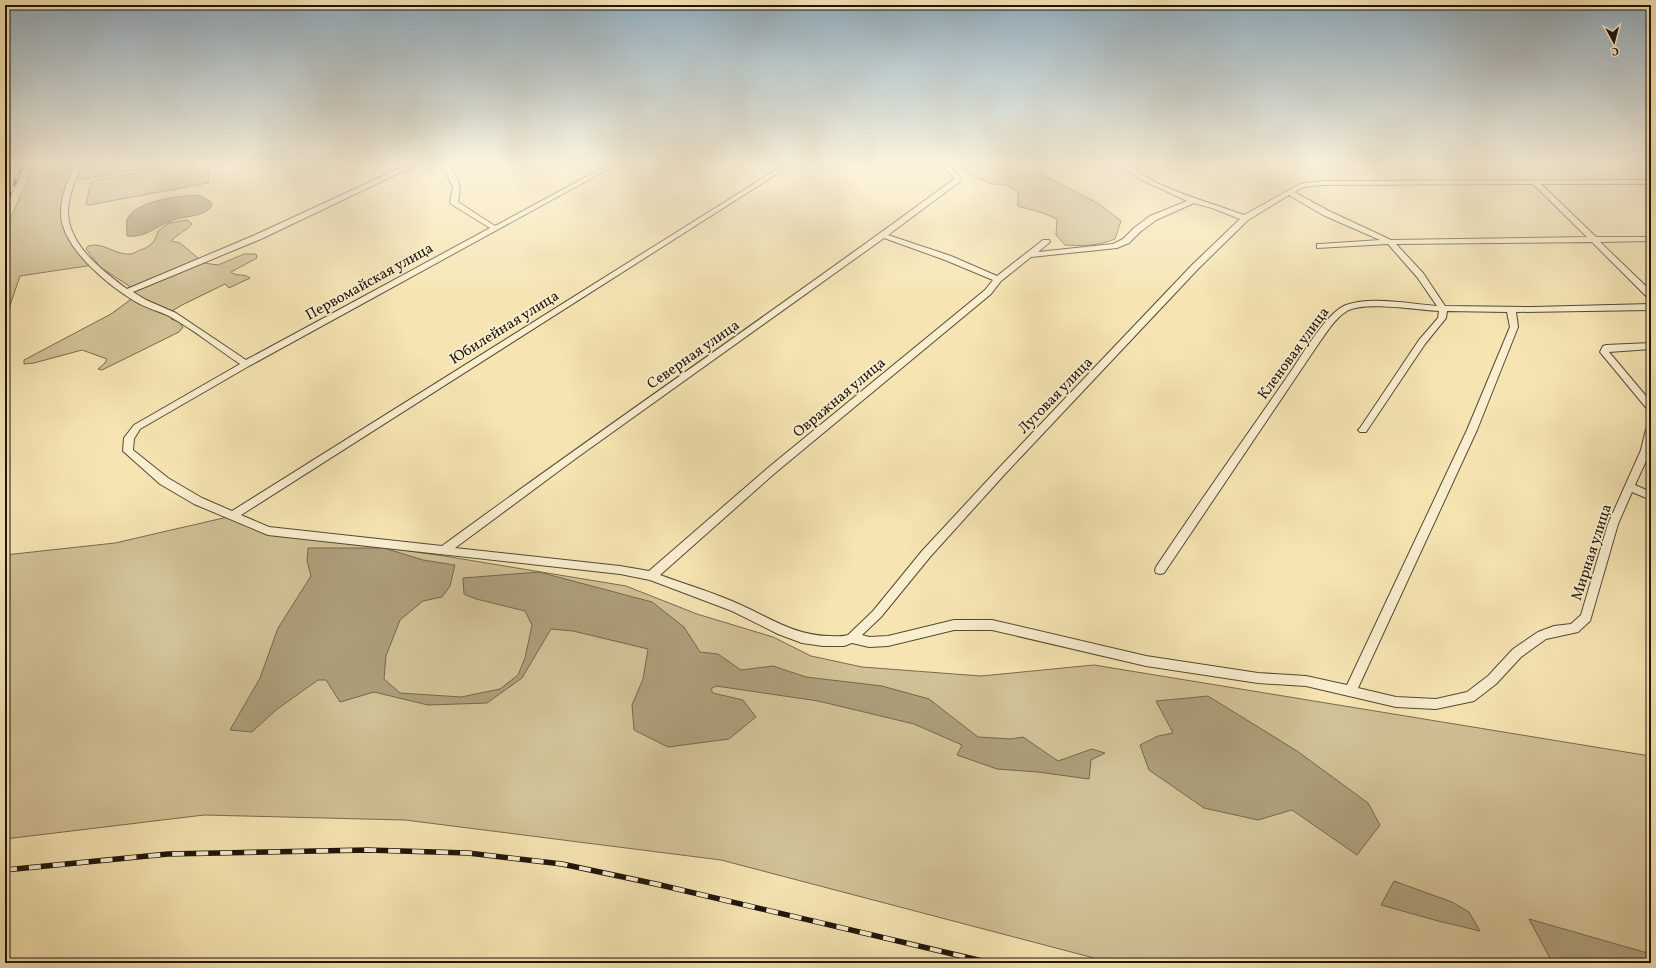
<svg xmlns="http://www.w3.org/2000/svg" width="1656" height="968" viewBox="0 0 1656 968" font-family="Vollkorn,serif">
<rect width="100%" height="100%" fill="#f6e5b3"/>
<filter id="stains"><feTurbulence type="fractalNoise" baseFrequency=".005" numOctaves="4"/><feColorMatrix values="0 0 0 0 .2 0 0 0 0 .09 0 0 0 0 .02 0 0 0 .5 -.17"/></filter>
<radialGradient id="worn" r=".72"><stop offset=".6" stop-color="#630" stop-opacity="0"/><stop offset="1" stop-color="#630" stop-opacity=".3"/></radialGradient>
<path fill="#d1c196" stroke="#786a50" d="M 35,163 L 78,163 C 71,185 58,216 72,238 C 78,247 86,256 93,265 L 20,276 L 5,320 L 5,231 Z
M 83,163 L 159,163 L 158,166 L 78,180 Z
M 193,163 L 210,163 L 208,183 L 89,205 L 86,204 L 91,182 L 95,180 Z
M 952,163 L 1028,163 L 1034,170 L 1099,204 L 1121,221 L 1115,239 C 1098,246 1083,246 1065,245 L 1056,235 L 1057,219 L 1043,213 L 1018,206 L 1018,192 L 1006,185 L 992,184 L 977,178 Z
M 187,220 L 192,224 C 186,231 177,234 171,241 L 180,243 L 204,263 L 218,265 L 244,254 L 256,254 L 257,258 L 231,272 C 237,277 244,273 250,278 L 229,288 L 225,284 L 182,305 L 172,311 L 171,319 L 179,322 L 183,327 L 179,332 L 102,370 L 98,369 L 105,363 L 107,359 L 82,350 L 34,363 L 24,364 L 24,360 L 111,314 L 130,300 L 133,292 L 129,286 L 100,267 L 86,249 L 88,246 C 103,241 116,256 131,254 C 135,253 139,250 143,249 C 153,245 155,241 158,231 L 169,223 Z
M 232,516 L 268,531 L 444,556 L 626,586 L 697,614 L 773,637 L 811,656 L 862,667 L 981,676 L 1094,665 L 1650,756 L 1651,963 L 1113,963 L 721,860 L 405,820 L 204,815 L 5,839 L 5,555 L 115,543 Z"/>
<path fill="#ad9e7a" stroke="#74674d" d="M 191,195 L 201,196 L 211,202 L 212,206 C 201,219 182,215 168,222 C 154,228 144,238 127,236 C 127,232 126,225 127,220 C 133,202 174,197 191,195 Z
M 308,548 L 384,548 L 423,560 L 455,565 L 450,586 L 442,597 L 423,601 L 400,620 L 386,656 L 384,679 L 400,693 L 461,697 L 500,689 L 518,675 L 525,658 L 532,625 L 525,611 L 476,599 L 464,594 L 463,578 L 539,572 L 652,602 L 684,627 L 700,652 L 718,654 L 741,670 L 773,666 L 806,677 L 882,686 L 929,699 L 978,737 L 1011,739 L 1023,737 L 1058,761 L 1092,749 L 1105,753 L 1091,760 L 1089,779 L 1038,772 L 997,769 L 957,755 L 962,745 L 914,724 L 818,701 L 716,686 L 711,689 L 713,693 L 743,700 L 756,717 L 729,739 L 668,747 L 634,730 L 632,705 L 643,679 L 648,649 L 573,631 L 551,629 L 522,678 L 487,703 L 428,705 L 374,692 L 340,702 L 326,680 L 318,680 L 276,710 L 252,732 L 230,730 L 260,678 L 278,628 L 311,576 L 307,561 Z
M 1208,696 L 1297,751 L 1368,803 L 1380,825 L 1357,855 L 1292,810 L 1258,820 L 1204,808 L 1149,770 L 1140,745 L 1158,736 L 1173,733 L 1156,701 Z
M 1394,881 L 1452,902 L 1469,912 L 1480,931 L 1438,921 L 1381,905 Z
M 1529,919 L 1651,954 L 1651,963 L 1565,963 L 1551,960 Z"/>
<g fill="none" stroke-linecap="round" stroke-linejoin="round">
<g stroke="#544834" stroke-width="2">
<path id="minor" d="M 6,163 L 12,163 L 8,172 L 5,174 Z
M 75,163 L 81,163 C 76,179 68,196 68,213 C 69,246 104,272 127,289 L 255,235 L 411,163 L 419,163 L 418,164 L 261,239 L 133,292 L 146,300 L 176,313 L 246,360 L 490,228 L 451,204 L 450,202 L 453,188 L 442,163 L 448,163 C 458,179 462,183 458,202 L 495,226 L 612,163 L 619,163 L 249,366 L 140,429 L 134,439 L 133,450 L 168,478 L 202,498 L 232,511 L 787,163 L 794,163 L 241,515 L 269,527 L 442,546 C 611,422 785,304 954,179 L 950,173 L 936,163 C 948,163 955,170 962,180 L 888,235 L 951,256 L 997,276 L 1043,240 L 1049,240 L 1050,242 L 1038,252 L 1113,244 L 1123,239 L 1134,228 L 1150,216 L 1187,201 L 1140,179 L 1117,163 C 1130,163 1143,176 1155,182 C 1184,196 1214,204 1244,215 L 1300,184 L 1322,181 L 1651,180 L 1651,184 L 1541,184 L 1596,237 L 1651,237 L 1651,241 L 1600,242 L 1651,291 L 1651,298 L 1648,298 L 1592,242 L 1396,244 L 1423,273 L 1445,306 L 1533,307 L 1651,304 L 1651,310 L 1516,312 L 1518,327 L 1477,430 L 1358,688 L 1396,697 L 1436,699 L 1467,692 L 1488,676 L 1513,649 L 1538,632 L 1554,626 L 1571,624 L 1581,615 L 1608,524 L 1641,450 L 1646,429 L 1651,426 L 1651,450 L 1635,485 L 1651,492 L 1651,500 L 1632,492 L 1618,524 L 1590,621 L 1578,632 L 1546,639 L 1521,657 L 1496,684 L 1474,701 L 1436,709 L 1396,707 L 1306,686 L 1258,683 L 1146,666 L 992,630 L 954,630 L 888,646 L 869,647 L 852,643 L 844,646 L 823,646 L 802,643 L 778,634 L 732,611 L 650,580 L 620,574 L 268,535 L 194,504 L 160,484 L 123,451 L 124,438 L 134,425 L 240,364 C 216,348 194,330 169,316 C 159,311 146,308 136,302 C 109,286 60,247 61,212 C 61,195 69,178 75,163 ZM 1533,184 L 1587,237 L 1391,240 L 1329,211 L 1294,192 L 1304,187 L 1322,185 ZM 1289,195 L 1323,215 L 1380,240 L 1320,244 L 1317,244 L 1317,248 L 1388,244 L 1417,277 L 1437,306 C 1410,304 1371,296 1346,305 C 1325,313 1299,361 1285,380 C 1242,442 1198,504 1156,567 L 1155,570 L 1156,573 L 1160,574 L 1164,573 L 1319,343 C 1327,332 1335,318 1347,311 C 1365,301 1417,310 1439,311 L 1438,318 L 1419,340 L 1360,428 L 1358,430 L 1360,432 L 1366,432 L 1425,344 L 1446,318 L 1447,311 L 1507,312 L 1510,327 L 1467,430 L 1347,685 L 1306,676 L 1258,673 L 1146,656 L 992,620 L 954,620 L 888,636 L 869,637 L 862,635 L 881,617 L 930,557 L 1004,475 L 1198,269 L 1248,220 ZM 1194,203 L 1212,208 L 1240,219 L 1192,265 L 998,469 L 922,551 L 873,611 L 848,635 C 842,637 836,636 830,636 C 796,636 770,618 741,605 C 715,593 687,585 660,575 L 775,473 L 991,294 L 1001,281 L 1031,257 L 1117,248 L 1129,243 L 1140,232 L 1156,220 ZM 884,238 L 945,260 L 993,280 L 985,290 L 769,467 L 649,571 L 620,566 L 455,548 L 575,459 Z
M 1651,343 L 1651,349 L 1609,352 L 1651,402 L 1651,411 L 1648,410 L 1600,352 L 1603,346 L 1606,345 Z"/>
</g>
<use href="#minor" fill="#f9eece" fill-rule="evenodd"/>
<g stroke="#1e140a" stroke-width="3.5">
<path id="rail-far1" d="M 5,205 L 24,163"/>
</g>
<g stroke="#1e140a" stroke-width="5.5">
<path id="rail" d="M 5,870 L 168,854 L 367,850 L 468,853 L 562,864 L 656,884 L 991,963"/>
</g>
<use href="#rail-far1" stroke="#f9eece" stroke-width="2.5" stroke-dasharray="7" stroke-linecap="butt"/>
<use href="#rail" stroke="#f9eece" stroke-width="4" stroke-dasharray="12" stroke-linecap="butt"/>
</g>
<linearGradient id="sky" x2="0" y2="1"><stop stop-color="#90abbc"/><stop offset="0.55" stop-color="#fbf3dd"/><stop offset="1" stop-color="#fbf3dd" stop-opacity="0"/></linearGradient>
<rect width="1656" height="298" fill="url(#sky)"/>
<g text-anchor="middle" stroke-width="3.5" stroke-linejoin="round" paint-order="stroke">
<g font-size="15" fill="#1e140a" stroke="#f9eece">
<text transform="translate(369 281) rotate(-29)" y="5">Первомайская улица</text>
<text transform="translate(504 327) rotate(-32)" y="5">Юбилейная улица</text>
<text transform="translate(1293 353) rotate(-54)" y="5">Кленовая улица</text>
<text transform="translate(693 354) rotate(-35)" y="5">Северная улица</text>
<text transform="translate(1055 395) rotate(-46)" y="5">Луговая улица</text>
<text transform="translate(839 397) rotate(-40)" y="5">Овражная улица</text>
<text transform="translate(1591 552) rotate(-72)" y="5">Мирная улица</text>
</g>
</g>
<rect width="1656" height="968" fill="none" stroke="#f6e5b3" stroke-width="20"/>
<rect x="6" y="6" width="1644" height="956" fill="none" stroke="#1e140a" stroke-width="2"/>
<rect x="10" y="10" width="1636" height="948" fill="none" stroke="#1e140a"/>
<g transform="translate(1614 42) rotate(173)" stroke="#f9eece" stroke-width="3" paint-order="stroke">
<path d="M0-3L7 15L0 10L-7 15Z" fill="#1e140a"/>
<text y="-6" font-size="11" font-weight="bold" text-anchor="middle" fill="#1e140a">С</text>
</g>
<rect width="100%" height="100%" filter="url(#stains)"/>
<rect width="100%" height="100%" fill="url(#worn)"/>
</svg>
